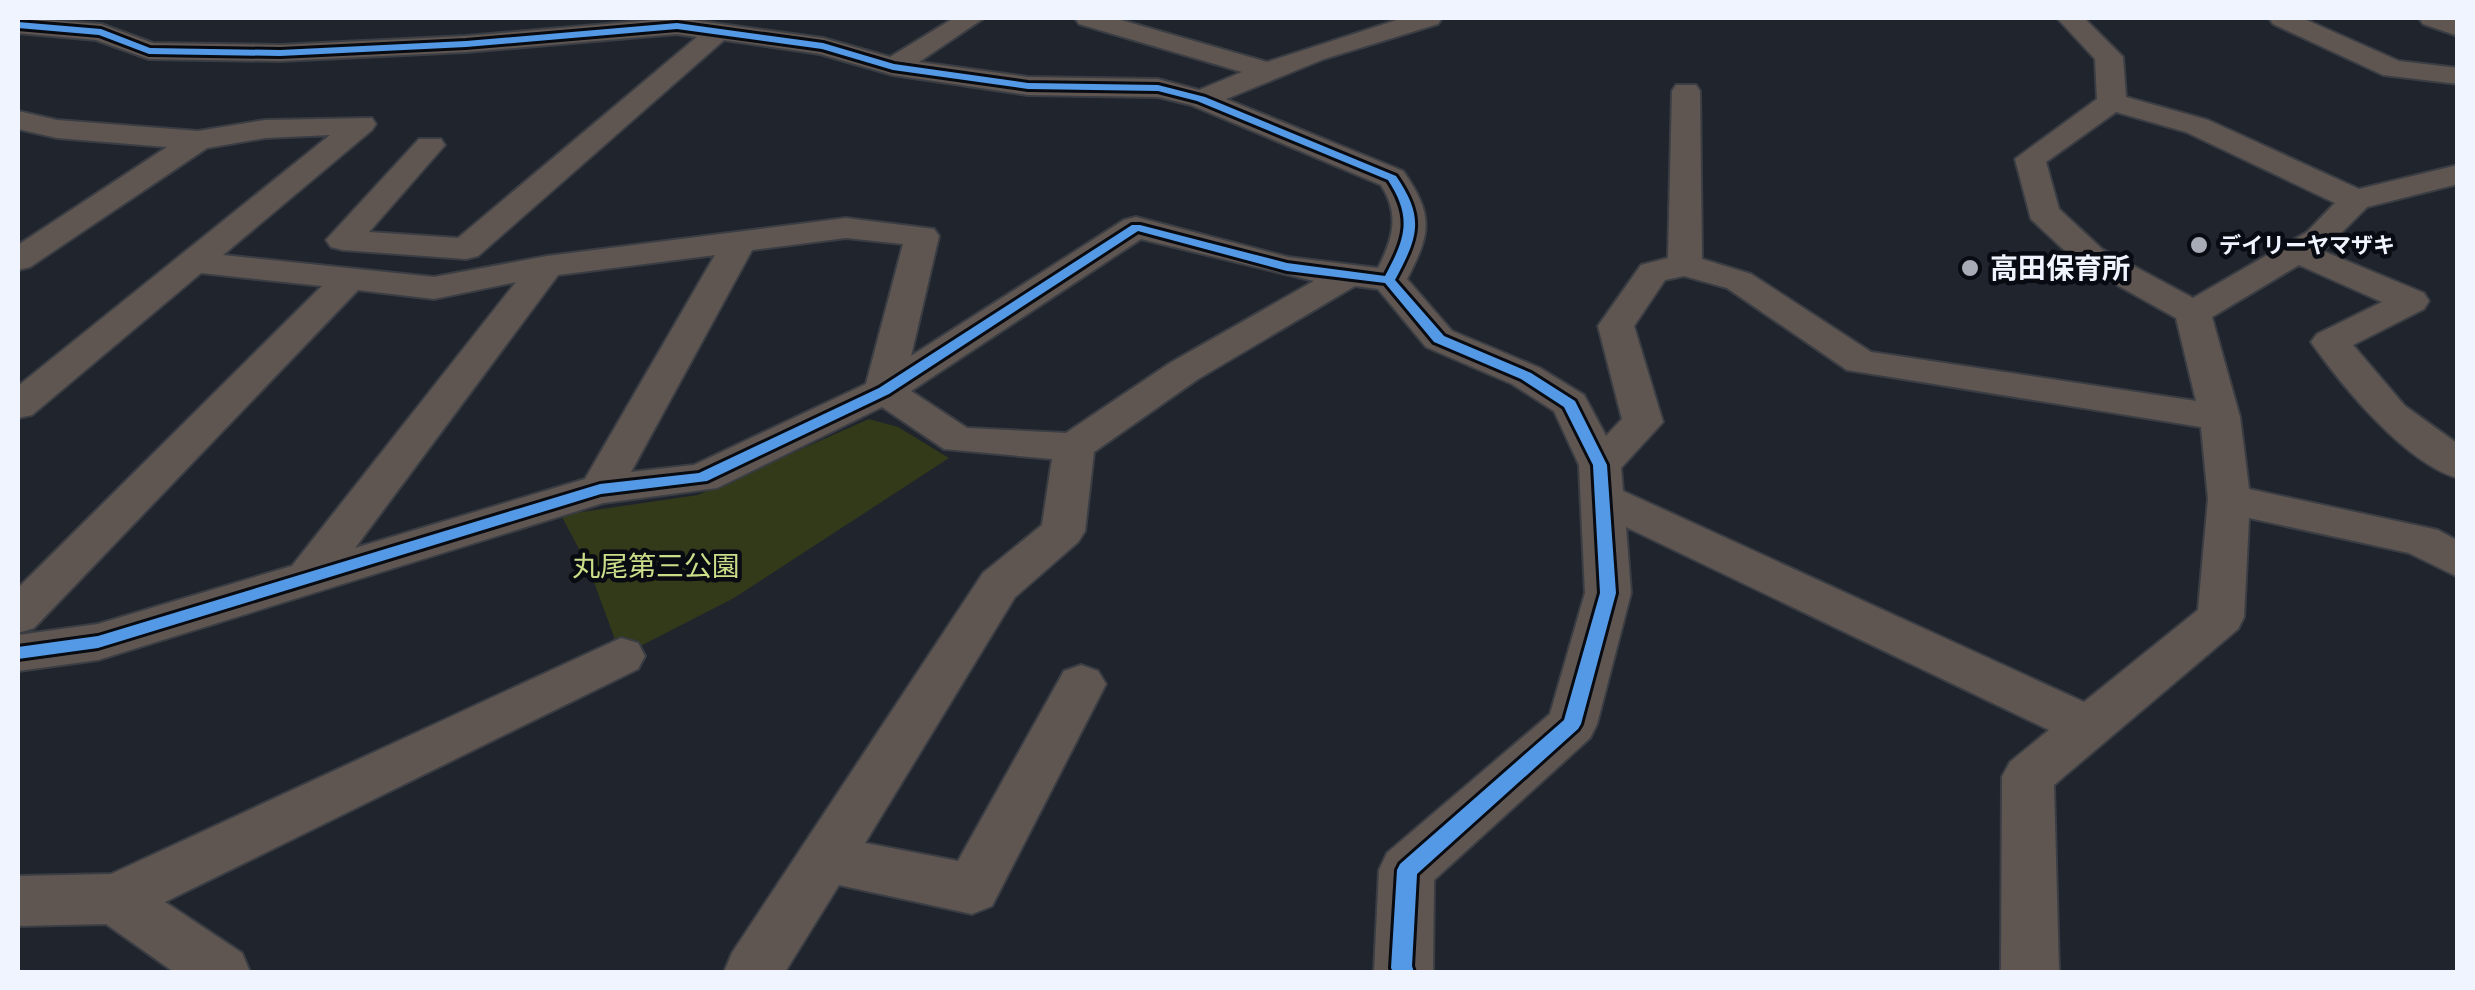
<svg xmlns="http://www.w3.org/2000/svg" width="2475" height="990" viewBox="0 0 2475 990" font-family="'Open Sans','Noto Sans JP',sans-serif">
<rect width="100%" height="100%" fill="#20242c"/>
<path fill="#323a1a" d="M 869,419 L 898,427 L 949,458 L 734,598 L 621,656 L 588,566 L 561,515 L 698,495 Z"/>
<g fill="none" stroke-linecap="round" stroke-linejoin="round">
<g stroke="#3a3e44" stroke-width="4">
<path id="street" d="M 18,18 L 101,24 L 153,43 L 280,45 L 466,36 L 677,18 L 823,38 L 890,57 L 954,18 L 984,18 L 919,62 L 1028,77 L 1158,79 L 1199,90 L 1242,72 L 1079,24 L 1075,18 L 1114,18 L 1267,62 L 1403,18 L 1442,18 L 1438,24 L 1324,59 L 1226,99 L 1403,171 C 1434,215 1431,233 1407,279 L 1452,331 L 1540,368 L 1584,395 L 1606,436 L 1622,419 L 1598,326 L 1641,265 L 1668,258 L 1672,91 L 1676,85 L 1696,85 L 1700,91 L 1702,259 L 1751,274 L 1871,352 L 2196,401 L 2176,318 L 2078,263 L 2031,219 L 2015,159 L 2097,99 L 2095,59 L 2057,18 L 2084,18 L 2123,57 L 2126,97 L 2208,120 L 2359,189 L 2458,165 L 2458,184 L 2367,207 L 2323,251 L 2424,293 L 2429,301 L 2424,309 L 2353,345 L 2405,406 L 2458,444 L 2458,478 C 2406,464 2341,385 2311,342 L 2317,334 L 2382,302 L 2299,265 L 2212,317 L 2240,417 L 2249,489 L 2438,530 L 2458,541 L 2458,577 L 2409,553 L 2249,518 L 2244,617 L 2238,629 L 2054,785 L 2059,972 L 2001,972 L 2002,777 L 2010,762 L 2049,730 L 1626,527 L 1631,593 L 1597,724 L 1590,738 L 1434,880 L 1433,972 L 1374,972 L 1379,870 L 1387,853 L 1550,714 L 1585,593 L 1579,465 L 1554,411 L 1512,384 L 1426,347 L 1378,289 L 1355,286 L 1198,379 L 1094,452 L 1085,531 L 1078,542 L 1015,597 L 865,843 L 958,861 L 1064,671 L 1081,665 L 1098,671 L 1106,684 L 992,906 L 972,914 L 839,885 L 785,972 L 724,972 L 732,953 L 983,573 L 1042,525 L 1052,459 L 944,449 L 882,407 L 717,488 L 603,503 L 98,660 L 18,671 L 18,635 L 98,624 L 292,566 L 516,282 L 434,299 L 358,290 L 34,628 L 18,633 L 18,588 L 322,286 L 201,273 L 32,415 L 18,418 L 18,386 L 330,135 L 265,138 L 207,148 L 30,267 L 18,270 L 18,245 L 167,147 L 57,138 L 18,129 L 18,111 L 57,120 L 198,131 L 265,120 L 372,118 L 376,124 L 372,130 L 223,255 L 434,277 L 547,256 L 846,218 L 934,229 L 939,236 L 911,356 L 1124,220 L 1136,217 L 1288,257 L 1378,268 C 1393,239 1400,214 1381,185 L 1191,105 L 1158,97 L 1028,95 L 893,75 L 820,54 L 724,40 L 478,256 L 466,259 L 343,250 L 331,247 L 326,240 L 419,139 L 441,139 L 445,145 L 369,232 L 458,238 L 697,37 L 677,34 L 466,52 L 280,61 L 149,59 L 96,40 L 18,33 ZM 2116,112 L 2186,132 L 2335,203 L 2307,232 L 2193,298 L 2102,249 L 2059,209 L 2046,162 ZM 846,238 L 903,244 L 866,384 L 694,465 L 631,472 L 752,250 ZM 1141,239 L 1314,281 L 1170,363 L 1066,433 L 967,428 L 911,391 ZM 715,255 L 585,479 L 355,548 L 558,275 ZM 1684,276 L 1727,288 L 1847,370 L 2201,427 L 2208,499 L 2198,610 L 2084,702 L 1623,491 L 1621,468 L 1663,422 L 1634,326 L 1665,280 Z
M 2269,18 L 2302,18 L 2399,61 L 2458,68 L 2458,84 L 2383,75 L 2273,24 Z
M 2419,18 L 2458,19 L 2458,36 L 2423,24 Z
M 621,638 L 638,643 L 645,656 L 638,669 L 165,902 L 242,953 L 250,972 L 174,972 L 106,924 L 18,926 L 18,876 L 111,874 Z"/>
</g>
<use href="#street" fill="#605651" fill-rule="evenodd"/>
<g stroke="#080b12" stroke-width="6">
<path id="cycleway" d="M 18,22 L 101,29 L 150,48 L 280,50 L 466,41 L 677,23 L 823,43 L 894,64 L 1028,83 L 1158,85 L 1205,97 L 1396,176 C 1425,218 1418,237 1395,280 L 1444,336 L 1531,373 L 1575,401 L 1607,465 L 1616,593 L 1581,724 L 1578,729 L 1417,874 L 1412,966 L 1414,972 L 1393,972 L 1391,968 L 1397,870 L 1400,864 L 1564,720 L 1600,593 L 1593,465 L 1564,407 L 1521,379 L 1434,342 L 1385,283 L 1287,271 L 1138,231 L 889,394 L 707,481 L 601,494 L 98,648 L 18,659 L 18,647 L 98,636 L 600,484 L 699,473 L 879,388 L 1132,225 L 1140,225 L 1287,263 L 1385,276 C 1405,239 1413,218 1388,180 L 1197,101 L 1158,91 L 1028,89 L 893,70 L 822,49 L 677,29 L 466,47 L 280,56 L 149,54 L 99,35 L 18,28 Z"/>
</g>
<use href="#cycleway" fill="#5399e6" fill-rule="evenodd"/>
</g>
<g fill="#a7abb5" stroke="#080b12" stroke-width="4">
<circle cx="2199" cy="245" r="10"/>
<circle cx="1970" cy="268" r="10"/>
</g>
<g text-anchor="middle" stroke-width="9" stroke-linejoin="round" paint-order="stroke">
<g font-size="22" font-weight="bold" fill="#eff4ff" stroke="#080b12" text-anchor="start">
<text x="2219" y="253">デイリーヤマザキ</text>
</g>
<g font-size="28" font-weight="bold" fill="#eff4ff" stroke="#080b12" text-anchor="start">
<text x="1990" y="278">高田保育所</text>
</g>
<g font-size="28" fill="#ccdd89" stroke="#080b12">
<text x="656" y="576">丸尾第三公園</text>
</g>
</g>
<rect width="2475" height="990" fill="none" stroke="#eff4ff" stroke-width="40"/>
</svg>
